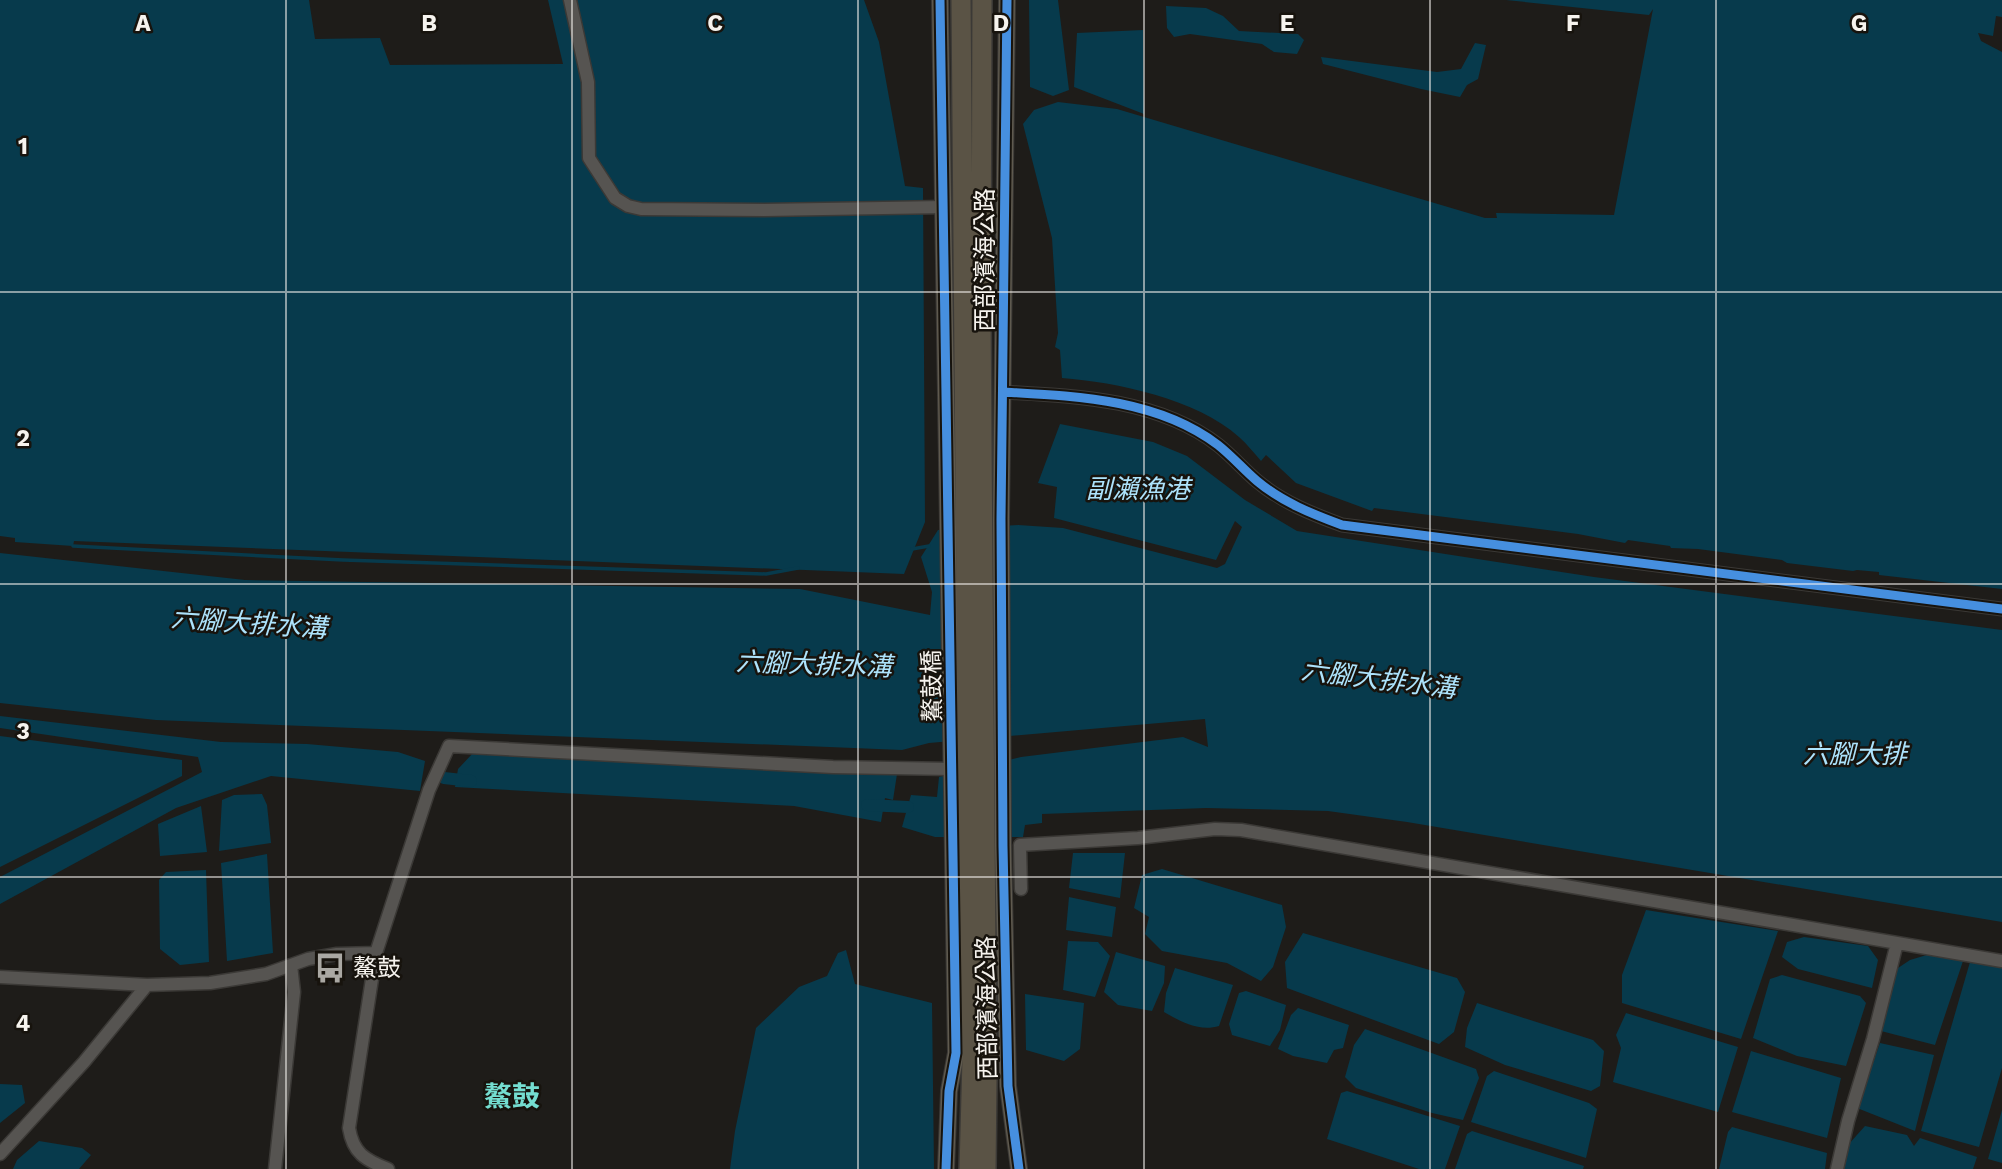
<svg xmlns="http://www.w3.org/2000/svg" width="2002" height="1169" viewBox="0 0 2002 1169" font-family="'Work Sans','Noto Sans TC',sans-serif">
<rect width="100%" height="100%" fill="#1e1c19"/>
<path fill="#073a4c" d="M 0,0 L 309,0 L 315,39 L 380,38 L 390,65 L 563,64 L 548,0 L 864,0 L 879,42 L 905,186 L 923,188 L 925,522 L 904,574 L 74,541 L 73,546 L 15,542 L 15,538 L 0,536 Z
M 1029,0 L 1058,0 L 1069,90 L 1053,96 L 1030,87 Z
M 1506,0 L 2002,0 L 2002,17 L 1996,16 L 1993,36 L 1978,33 L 1981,41 L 2002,52 L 2002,589 L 1879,575 L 1879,572 L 1857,570 L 1853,571 L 1787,563 L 1782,560 L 1698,549 L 1671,548 L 1670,546 L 1628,540 L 1625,543 L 1578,534 L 1374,508 L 1372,511 L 1296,483 L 1266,455 L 1261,461 C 1254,453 1247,444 1239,437 C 1197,399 1116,382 1062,378 L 1060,350 L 1055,347 L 1058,333 L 1052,238 L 1023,124 L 1034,110 L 1058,102 L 1117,109 L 1485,218 L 1497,218 L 1496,213 L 1614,215 L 1653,9 L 1649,15 Z
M 1166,6 L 1206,8 L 1223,16 L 1239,31 L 1298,34 L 1304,40 L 1297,54 L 1274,52 L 1262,44 L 1190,34 L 1174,37 L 1167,28 Z
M 1143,30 L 1144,114 L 1074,87 L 1077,33 Z
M 1475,43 L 1486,45 L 1478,79 L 1467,85 L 1460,97 L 1421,89 L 1323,64 L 1321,57 L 1437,72 L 1461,69 Z
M 1060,424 L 1153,442 L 1187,456 L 1245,500 L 1297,531 L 1594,577 L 2002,630 L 2002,922 L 1407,822 L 1328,811 L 1206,808 L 1042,814 L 1042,823 L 1025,825 L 1023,837 L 935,837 L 902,827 L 911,795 L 937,797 L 939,777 L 1021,757 L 1183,737 L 1208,747 L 1205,719 L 929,743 L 902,750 L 156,720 L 0,703 L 0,553 L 245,580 L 800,589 L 930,615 L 932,592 L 921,557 L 938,530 L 1018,525 L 1063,528 L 1217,568 L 1225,564 L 1242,527 L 1235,521 L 1216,560 L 1054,518 L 1057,487 L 1038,483 Z
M 0,716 L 221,742 L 307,744 L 398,752 L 425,761 L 420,791 L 271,776 L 176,808 L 0,904 L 0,877 L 202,772 L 198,757 L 0,728 Z
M 0,736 L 182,760 L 182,776 L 0,867 Z
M 473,753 L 897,774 L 893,800 L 885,798 L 881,822 L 794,806 L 455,787 L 458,769 Z
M 262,794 L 267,805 L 271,843 L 219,851 L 222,800 L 234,795 Z
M 201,806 L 207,852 L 160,856 L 158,824 Z
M 1073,853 L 1125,853 L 1120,898 L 1069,888 Z
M 267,854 L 273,953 L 227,961 L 221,863 Z
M 1162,869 L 1282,905 L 1286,927 L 1273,967 L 1261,981 L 1227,963 L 1162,951 L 1145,934 L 1149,917 L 1134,908 L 1142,875 Z
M 206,870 L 209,962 L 180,965 L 160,949 L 159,880 L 166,872 Z
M 1069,897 L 1116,907 L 1112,937 L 1066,930 Z
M 1646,910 L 1778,931 L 1741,1039 L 1622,1003 L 1622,975 Z
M 1303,933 L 1457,978 L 1465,992 L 1454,1032 L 1439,1044 L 1287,988 L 1285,962 Z
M 1804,937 L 1868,946 L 1878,960 L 1872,988 L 1798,969 L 1782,957 L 1787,942 Z
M 1068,941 L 1098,942 L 1110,956 L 1095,997 L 1063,990 Z
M 846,950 L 855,984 L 932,1003 L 934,1169 L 730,1169 L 735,1131 L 756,1028 L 799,987 L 827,976 L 838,953 Z
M 1116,952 L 1165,966 L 1164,983 L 1152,1011 L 1118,1005 L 1104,992 Z
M 1930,954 L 1963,961 L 1935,1045 L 1881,1031 L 1895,970 L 1910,960 Z
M 1970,962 L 2002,968 L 2002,1068 L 1979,1147 L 1921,1131 Z
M 1175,968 L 1233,985 L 1219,1026 C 1200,1032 1181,1022 1164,1012 L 1166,993 Z
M 1782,975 L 1860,996 L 1866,1003 L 1846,1066 L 1797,1056 L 1753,1038 L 1770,979 Z
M 1246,991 L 1286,1005 L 1280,1030 L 1270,1046 L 1232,1035 L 1229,1024 L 1239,993 Z
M 1025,994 L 1084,1003 L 1080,1049 L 1064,1061 L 1026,1050 Z
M 1477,1003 L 1593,1040 L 1604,1051 L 1600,1086 L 1591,1091 L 1505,1065 L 1465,1047 L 1467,1028 Z
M 1298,1008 L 1349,1025 L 1343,1048 L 1334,1050 L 1327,1063 L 1293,1056 L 1278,1049 L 1291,1015 Z
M 1626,1013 L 1738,1047 L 1718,1112 L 1613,1082 L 1621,1048 L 1616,1035 Z
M 1365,1029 L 1476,1069 L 1479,1078 L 1463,1120 L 1432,1113 L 1356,1088 L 1345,1077 L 1354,1045 Z
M 1880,1043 L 1934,1055 L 1915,1131 L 1857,1108 Z
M 1751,1051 L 1841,1078 L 1827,1138 L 1732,1112 Z
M 1494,1071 L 1589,1103 L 1597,1109 L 1586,1158 L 1471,1122 L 1487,1076 Z
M 0,1084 L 22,1085 L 25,1103 L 0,1123 Z
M 1347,1091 L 1460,1126 L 1445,1169 L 1419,1169 L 1327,1139 L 1341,1093 Z
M 2002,1110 L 2002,1163 L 1988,1159 Z
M 1865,1126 L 1907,1135 L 1914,1146 L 1920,1138 L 1977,1157 L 1973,1169 L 1842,1169 L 1848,1145 Z
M 1732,1127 L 1827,1153 L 1825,1169 L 1719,1169 L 1728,1132 Z
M 1472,1131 L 1584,1166 L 1583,1169 L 1455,1169 L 1467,1134 Z
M 39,1141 L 82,1148 L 91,1155 L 79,1169 L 13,1169 L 17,1160 Z"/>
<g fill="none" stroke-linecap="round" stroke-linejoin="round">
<path stroke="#073a4c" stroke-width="3.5" d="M 73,546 L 343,560 L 766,574 L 798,568
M 912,549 L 929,546"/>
<path stroke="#073a4c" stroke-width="12" d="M 444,778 L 471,781
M 867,805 L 908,807"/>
<g stroke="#3b3936" stroke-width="15">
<path id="minor" d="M 570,0 L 588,82 L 589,158 L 615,198 L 628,206 L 641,209 L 764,210 L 944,207
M 1004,392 C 1076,396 1158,399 1218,445 C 1232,456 1244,470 1257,481 C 1282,502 1312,514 1342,525 L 2002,609
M 1021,889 L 1020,845 L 1138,838 L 1215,829 L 1241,830 L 2002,961
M 376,953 L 429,790 L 449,746 L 833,767 L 952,769
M 0,977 L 147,985 L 210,983 L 266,974 L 308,959 L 337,954 L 376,953 L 349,1128 C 353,1153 365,1160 388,1169
M 0,1154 L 84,1062 L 147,985
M 275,1169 L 294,992 L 291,965
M 1837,1169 L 1848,1121 L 1873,1039 L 1897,943"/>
</g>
<g stroke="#3b3936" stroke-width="18">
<path id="major" d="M 940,0 L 956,1053 L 949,1091 L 946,1169
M 1007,0 L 1001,519 L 1003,846 L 1008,1086 L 1019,1169"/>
</g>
<g stroke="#3b3936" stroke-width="22">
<path id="highway" d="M 961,0 L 968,843 L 972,1059 L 969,1169
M 982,0 L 981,315 L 987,1080 L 986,1169"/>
</g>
<use href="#minor" stroke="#565451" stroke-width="12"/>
<use href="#major" stroke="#5f5a4f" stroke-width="16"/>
<use href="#highway" stroke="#5a5345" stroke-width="19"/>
<g stroke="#17130d" stroke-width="13">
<path id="cycleway" d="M 940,0 L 956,1053 L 949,1091 L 946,1169
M 1007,0 L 1001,519 L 1003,846 L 1008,1086 L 1019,1169
M 1004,392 C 1076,396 1158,399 1218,445 C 1232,456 1244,470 1257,481 C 1282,502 1312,514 1342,525 L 2002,609"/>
</g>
<use href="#cycleway" stroke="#468fdf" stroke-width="9"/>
</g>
<path fill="none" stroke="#f6f3ee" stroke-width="2" stroke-opacity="0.55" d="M 286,0 L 286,1169M 572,0 L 572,1169M 858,0 L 858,1169M 1144,0 L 1144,1169M 1430,0 L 1430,1169M 1716,0 L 1716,1169M 0,292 L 2002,292M 0,584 L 2002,584M 0,877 L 2002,877"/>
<defs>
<g id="bus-bare" transform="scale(2.415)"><path d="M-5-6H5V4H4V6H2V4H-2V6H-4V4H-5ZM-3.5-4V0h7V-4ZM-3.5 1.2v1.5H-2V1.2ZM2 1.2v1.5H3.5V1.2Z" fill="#aaa8a3" stroke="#17130d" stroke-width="2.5" paint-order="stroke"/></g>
</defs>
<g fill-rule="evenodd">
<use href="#bus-bare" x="330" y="968"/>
</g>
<g text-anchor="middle" stroke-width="5" stroke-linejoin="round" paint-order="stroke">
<g font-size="24" fill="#f6f3ee" stroke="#17130d">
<text transform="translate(985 260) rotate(-90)" y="8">西部濱海公路</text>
<text transform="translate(932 686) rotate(-91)" y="8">鰲鼓橋</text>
<text transform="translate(987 1008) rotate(-91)" y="8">西部濱海公路</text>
</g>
<g font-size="24" fill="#f6f3ee" stroke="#17130d" text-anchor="start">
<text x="353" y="976">鰲鼓</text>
</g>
<g font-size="26" font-style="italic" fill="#ade3fc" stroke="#17130d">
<text x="1138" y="498">副瀨漁港</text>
<text transform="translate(249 623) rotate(4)" y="9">六腳大排水溝</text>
<text transform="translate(814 664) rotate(2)" y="9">六腳大排水溝</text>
<text transform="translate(1379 679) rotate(7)" y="9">六腳大排水溝</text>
<text x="1855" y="763">六腳大排</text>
</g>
<g font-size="28" font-weight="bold" fill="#74ddd0" stroke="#17130d">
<text x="512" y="1106">鰲鼓</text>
</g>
</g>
<g font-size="23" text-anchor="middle" font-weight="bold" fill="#f6f3ee" stroke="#17130d" stroke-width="5" stroke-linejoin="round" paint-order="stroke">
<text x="143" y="31">A</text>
<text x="429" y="31">B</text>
<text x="715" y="31">C</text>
<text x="1001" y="31">D</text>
<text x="1287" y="31">E</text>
<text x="1573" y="31">F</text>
<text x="1859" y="31">G</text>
<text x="23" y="154">1</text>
<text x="23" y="446">2</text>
<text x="23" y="739">3</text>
<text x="23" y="1031">4</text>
</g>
</svg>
